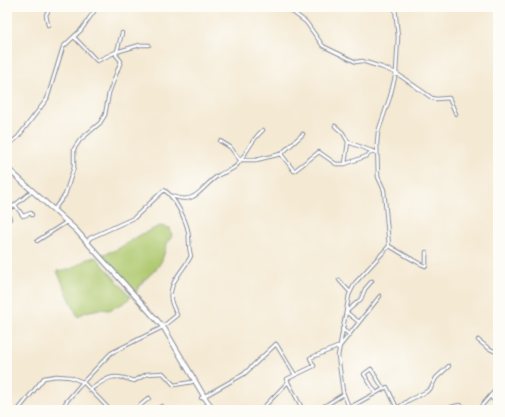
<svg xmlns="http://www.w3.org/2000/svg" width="505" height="417" viewBox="0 0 505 417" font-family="Alegreya,serif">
<rect width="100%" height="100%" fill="#fdfcf7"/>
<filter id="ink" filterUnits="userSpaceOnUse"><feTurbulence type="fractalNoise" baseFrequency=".025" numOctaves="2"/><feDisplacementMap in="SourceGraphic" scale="8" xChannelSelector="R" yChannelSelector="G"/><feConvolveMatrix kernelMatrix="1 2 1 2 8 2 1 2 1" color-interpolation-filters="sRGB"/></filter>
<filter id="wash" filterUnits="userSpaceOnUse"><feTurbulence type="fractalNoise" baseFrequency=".012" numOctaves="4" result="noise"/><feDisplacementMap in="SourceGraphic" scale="16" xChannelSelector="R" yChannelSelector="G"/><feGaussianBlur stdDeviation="0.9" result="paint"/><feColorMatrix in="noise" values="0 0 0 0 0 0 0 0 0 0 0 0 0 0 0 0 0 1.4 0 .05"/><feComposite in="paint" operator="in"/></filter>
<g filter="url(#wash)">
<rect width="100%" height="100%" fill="#f4e9d3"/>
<path fill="#aec86d" stroke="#647c66" d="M 160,226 L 170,228 L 172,236 C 165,243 165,254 161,262 C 154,275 139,280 135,295 L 101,255 L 116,250 L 142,234 Z
M 96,257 L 131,297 L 124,303 L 109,310 L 100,309 L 85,312 L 78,317 L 57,271 L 71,269 L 87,259 Z"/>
</g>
<g filter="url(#ink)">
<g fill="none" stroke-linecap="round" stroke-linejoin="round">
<g stroke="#888c98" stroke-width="4.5">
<path id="minor" d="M 286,7 L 306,22 L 323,46 L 356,62 L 362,61 L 381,67 L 396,73 L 432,98 L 436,99 L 449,98 L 456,114
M 48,25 L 46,15 L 50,7
M 74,37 L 97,61 L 116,52 L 140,45 L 149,45
M 335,126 L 343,133 L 348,142 L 377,153
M 496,129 L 498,131
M 220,141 L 230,147 L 240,160 L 256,160 L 281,154 L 294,171 L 319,152 L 336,164 L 345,164 L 348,142
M 7,146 L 18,137 L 47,99 L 63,47 L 81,30 L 97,7
M 281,154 L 303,134
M 345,164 L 367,156 L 372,151
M 172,196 C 197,206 201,186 219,175 C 225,171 232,171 237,165 C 247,153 251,140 263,130
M 15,205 L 31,192
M 54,209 L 65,195 L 74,167 L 74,149 L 80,140 L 100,123 L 105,115 L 109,93 L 121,61 L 116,55 L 122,33
M 7,210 L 15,205 L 23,216 L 31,213 L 32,215
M 7,212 L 10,219 L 7,222
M 37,241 L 65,223
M 389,246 C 395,249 422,266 426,266 L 426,252
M 339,280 L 349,291
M 359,322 L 346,312 L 361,299 L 365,289 L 372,281
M 342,329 L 349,334
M 478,340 L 488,348 L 498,353
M 288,382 L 303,410
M 90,390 C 108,377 112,373 134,381 L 147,374 L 163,373 L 174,385 L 192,382
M 376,393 L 364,374 L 371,369 L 383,388
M 490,396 L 498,405
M 201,398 L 244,374 L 276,344 L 295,375
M 18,410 L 44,378 L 56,376 L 70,377 L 83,382 L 111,353 L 161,328 L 177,315 C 175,310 172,306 171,300 C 168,282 184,270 191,256 C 188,247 190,240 188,231 C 186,220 174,196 164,190 L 134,218 L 90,238 L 87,242
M 62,410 L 66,402 L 83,382 L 110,410
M 135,410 L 149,398
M 154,410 L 162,406 L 165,410
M 201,410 L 207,405
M 261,410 L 288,382 L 287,379 L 314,366 L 310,358 L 340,346 L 380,296
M 318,410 L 344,394
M 345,410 L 387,387 L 397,408
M 350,410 L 343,392 L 338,356 L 349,295 L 355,283 L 389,246 L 384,190 L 378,177 L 377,143 L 378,132 L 390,97 L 396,73 L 398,37 L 395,7
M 395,410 L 409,400 L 426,392 L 431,388 L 436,378 L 449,366
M 438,410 L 460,405 L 468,410
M 478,410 L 498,387"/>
</g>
<g stroke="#888c98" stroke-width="6">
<path id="major" d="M 7,168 L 76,230 L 155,318 L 164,328 L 205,398 L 214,410"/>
</g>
<use href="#minor" stroke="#fff" stroke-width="2.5"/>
<use href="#major" stroke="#fff" stroke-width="4"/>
</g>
</g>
<rect width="505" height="417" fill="none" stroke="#fdfcf7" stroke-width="24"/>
</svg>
